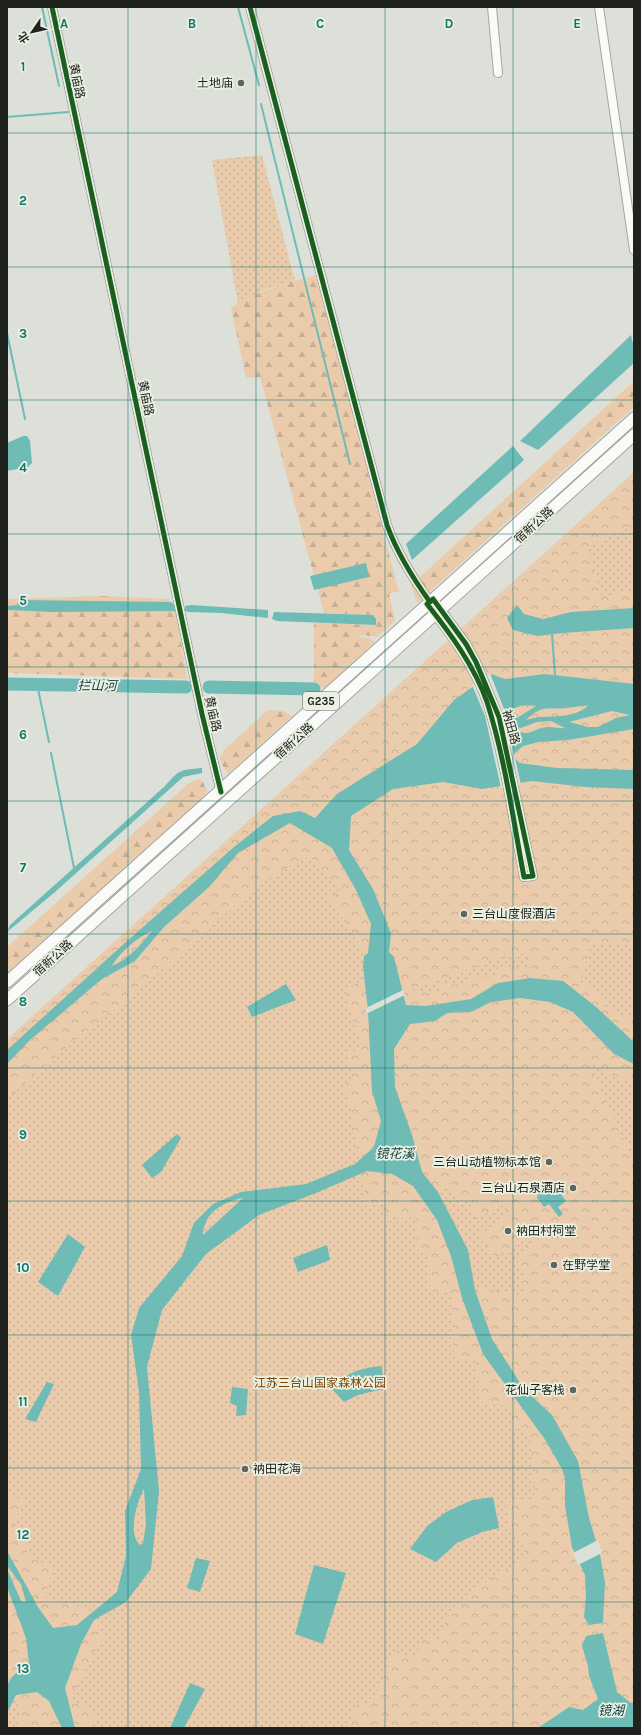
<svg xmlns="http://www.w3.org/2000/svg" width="641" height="1735" viewBox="0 0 641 1735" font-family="Karla,'Noto Sans SC',sans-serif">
<defs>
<pattern id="forest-firs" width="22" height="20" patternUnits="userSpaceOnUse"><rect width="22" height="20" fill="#eaccad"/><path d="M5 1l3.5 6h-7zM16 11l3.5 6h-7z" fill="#c8af94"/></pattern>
<pattern id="park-crowns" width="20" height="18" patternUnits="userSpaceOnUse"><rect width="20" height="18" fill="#eaccad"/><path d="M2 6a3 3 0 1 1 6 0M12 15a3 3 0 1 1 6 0" fill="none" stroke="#c8af94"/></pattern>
<pattern id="garden-dots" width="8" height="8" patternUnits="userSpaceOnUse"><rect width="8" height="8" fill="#eaccad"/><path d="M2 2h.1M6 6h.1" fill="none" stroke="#c8af94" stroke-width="1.8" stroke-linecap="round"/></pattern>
</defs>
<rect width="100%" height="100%" fill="#dde0d8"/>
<path fill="url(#forest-firs)" d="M 316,275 L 399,592 L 389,593 L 395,621 L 377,637 L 363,635 L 357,637 L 369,638 L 375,642 L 325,688 L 319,686 L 313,681 L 314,675 L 314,623 L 376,625 L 372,615 L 324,613 L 260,377 L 246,378 L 231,308 C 258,291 285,283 316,275 Z
M 634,381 L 634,407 L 417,603 L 411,585 Z
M 102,596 L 169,599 L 176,611 L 187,679 L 7,673 L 7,599 Z
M 268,710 L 283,711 L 292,716 L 228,774 L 222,765 L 220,758 L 224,750 Z
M 200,779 L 204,784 L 207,791 L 203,798 L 7,975 L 7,947 L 189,783 Z"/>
<path fill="url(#park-crowns)" d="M 634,472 L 634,1728 L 7,1728 L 7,1039 Z"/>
<path fill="url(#garden-dots)" d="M 262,155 L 295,281 L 266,289 L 238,304 L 212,160 Z
M 634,523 L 634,590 L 602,597 L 587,548 Z
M 310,856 L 339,890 L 328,898 L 366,954 L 363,966 L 365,979 L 343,990 L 362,1048 L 347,1053 L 353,1081 L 343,1085 L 354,1118 L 349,1120 L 356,1141 L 366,1206 L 383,1203 L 383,1219 L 416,1218 L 418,1252 L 429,1253 L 430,1291 L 452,1293 L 454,1358 L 476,1361 L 479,1402 L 511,1407 L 512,1427 L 524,1427 L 530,1439 L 535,1500 L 506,1502 L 511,1538 L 520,1537 L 526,1559 L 493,1577 L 470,1593 L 448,1617 L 438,1640 L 424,1636 L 415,1658 L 394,1650 L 372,1706 L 359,1701 L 346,1728 L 323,1728 L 310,1723 L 309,1728 L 89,1728 L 97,1715 L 70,1698 L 104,1635 L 88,1609 L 45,1598 L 53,1568 L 26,1555 L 30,1538 L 12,1532 L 23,1501 L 7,1494 L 7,1472 L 10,1465 L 7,1464 L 7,1097 L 9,1098 L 65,1048 L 126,1001 L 265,880 Z
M 591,943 L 620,943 L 634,947 L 634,1017 L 632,1020 L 602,1005 L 606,995 L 581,983 Z
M 526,953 L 527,967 L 497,966 L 496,977 L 468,978 L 468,984 L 440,985 L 439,991 L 413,994 L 413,990 L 493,960 Z
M 592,1064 L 619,1079 L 634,1083 L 634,1162 L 602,1092 Z
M 451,1187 L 457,1203 L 467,1199 L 476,1220 L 501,1204 L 509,1215 L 479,1235 L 495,1258 L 531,1235 L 534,1240 L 523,1250 L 517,1261 L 523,1272 L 525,1294 C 508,1295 492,1289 475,1287 L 468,1250 L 437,1191 Z
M 7,1681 L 20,1714 L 13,1728 L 7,1728 Z"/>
<path fill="#6fbbb6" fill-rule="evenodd" d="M 631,335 L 634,348 L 634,363 L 538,450 L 520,441 Z
M 23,436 L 27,436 L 30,441 L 32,463 L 28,467 L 7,471 L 7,443 Z
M 513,446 L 524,460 L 412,560 L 406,544 Z
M 366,563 L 369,577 L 314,590 L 310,576 Z
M 21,600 L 171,602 L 176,606 L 176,611 L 52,612 L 7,610 L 7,606 L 17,605 L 18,602 Z
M 191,605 L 268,610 L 268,618 L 221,613 L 189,612 L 185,611 L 185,606 Z
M 517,605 L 524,614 L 543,619 L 571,612 L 634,608 L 634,628 L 562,633 L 537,636 L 513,630 L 507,618 Z
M 274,612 L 373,615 L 376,619 L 376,625 L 277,621 L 272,619 Z
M 491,674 L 505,679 L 545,674 L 634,684 L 634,729 L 568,740 L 539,742 L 523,746 L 516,752 L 513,757 L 520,763 L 557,768 L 634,770 L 634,789 L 585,787 L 532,781 L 482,789 L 443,782 L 393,789 L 351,816 L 349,850 L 373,889 L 391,933 L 389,952 L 394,957 L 406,1005 L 426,1006 L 471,999 L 498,983 L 530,978 L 563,981 L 595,1006 L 634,1042 L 634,1053 L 632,1053 L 634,1055 L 634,1064 L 614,1054 L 573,1012 L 550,1002 L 520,998 L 491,1002 L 471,1012 L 447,1013 L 435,1021 L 410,1024 L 394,1049 L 395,1087 L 412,1135 L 422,1172 L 438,1192 L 468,1250 L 475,1290 L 492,1339 L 524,1389 L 552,1415 L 578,1461 L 589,1518 L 600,1554 L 605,1583 L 603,1623 L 589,1625 L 584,1617 L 586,1596 L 585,1575 L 572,1547 L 565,1506 L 565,1478 L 562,1469 L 546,1441 L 483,1354 L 462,1298 L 451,1256 L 437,1220 L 413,1186 L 392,1174 L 367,1171 L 316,1193 L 259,1215 L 206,1254 L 162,1310 L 147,1367 L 159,1491 L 151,1569 L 126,1602 L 94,1620 L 81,1644 L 65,1688 L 75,1728 L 62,1728 L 49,1701 L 37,1692 L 16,1695 L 7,1713 C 7,1682 3,1682 29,1663 L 26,1638 L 7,1587 L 7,1569 L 21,1601 L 26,1602 L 21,1584 L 7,1566 L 7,1551 L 38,1607 L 53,1628 L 77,1625 L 117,1592 L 126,1556 L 125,1511 L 141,1469 L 139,1392 L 131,1335 L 139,1308 L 182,1256 L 194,1223 L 213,1204 L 241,1192 L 306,1184 L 355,1164 L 374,1147 L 381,1121 L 372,1091 L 368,1011 L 363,966 L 364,956 L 368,953 L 371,924 L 356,890 L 332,848 L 290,823 L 238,853 L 209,887 L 164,927 L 135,961 L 102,979 L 30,1040 L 7,1064 L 7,1050 L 126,942 L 234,847 L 273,816 L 300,811 L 315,818 L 337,794 L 417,744 L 454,700 ZM 523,705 L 536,706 L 517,718 L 505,716 L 507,711 ZM 589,705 C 576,717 559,716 541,717 C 536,717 531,719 526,720 C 542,704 547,710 567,708 C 574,707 582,706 589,705 ZM 612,711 L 630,715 L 616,718 L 598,727 L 588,727 L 569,722 ZM 551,721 L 565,728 C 560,729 555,727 549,727 C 534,727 531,738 515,730 L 537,722 ZM 152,931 C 140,945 129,959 112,966 C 119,953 139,936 152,931 ZM 243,1198 L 203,1235 C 204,1212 223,1202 243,1198 ZM 144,1489 L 146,1524 L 143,1543 L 140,1545 C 127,1533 137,1502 144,1489 Z
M 202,768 L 202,773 L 183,777 L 55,892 L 7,932 L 10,925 L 165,786 C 180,769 180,770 202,768 Z
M 286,984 L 296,1000 L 252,1017 L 247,1007 Z
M 177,1134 L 181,1138 L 161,1172 L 152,1178 L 142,1165 Z
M 544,1186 L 550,1194 L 557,1189 L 566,1201 L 558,1207 L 563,1214 L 559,1217 L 549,1204 L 544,1207 L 537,1198 L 539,1189 Z
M 68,1234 L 85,1247 L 58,1296 L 38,1282 Z
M 327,1245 L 330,1260 L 298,1272 L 293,1258 Z
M 382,1366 L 383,1389 L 358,1395 L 344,1402 L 330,1387 C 350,1373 357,1368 382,1366 Z
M 47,1382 L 54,1384 L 36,1422 L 25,1419 Z
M 232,1387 L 248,1389 L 246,1415 L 236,1416 L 237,1406 L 230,1403 Z
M 493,1497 L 499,1528 L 482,1532 L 457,1543 L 436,1562 L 410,1549 L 427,1526 L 446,1512 L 472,1500 Z
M 196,1558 L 210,1561 L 200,1592 L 187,1588 Z
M 314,1565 L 346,1573 L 323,1644 L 295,1634 Z
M 603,1633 L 617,1692 L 631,1703 L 634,1703 L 634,1728 L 538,1728 L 569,1707 L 583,1710 L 598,1699 L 589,1676 L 588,1666 L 582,1646 L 586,1636 Z
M 190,1683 L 205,1689 L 184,1728 L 170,1728 Z"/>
<path fill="#dde0d8" d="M 490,673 L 504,709 L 521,785 L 501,788 L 485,716 L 472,685 Z
M 403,990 L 405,995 L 366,1014 L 366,1008 Z
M 598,1540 L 602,1553 L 578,1565 L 573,1553 Z"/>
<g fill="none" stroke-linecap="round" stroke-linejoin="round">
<path stroke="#6fbbb6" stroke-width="2" d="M 42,7 L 59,86
M 238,7 L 259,85
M 261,104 L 350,464
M 7,117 L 68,112
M 7,333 L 25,419
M 7,429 L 7,431
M 552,634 L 555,675
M 37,684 L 49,742
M 51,753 L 74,868"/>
<path stroke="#6fbbb6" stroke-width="13" d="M 7,684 L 186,687
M 209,687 L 314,689"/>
<g stroke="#a4a6a0" stroke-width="10">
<path id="minor" d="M 52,7 L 202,714 L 221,792
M 250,7 L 387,525 C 397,553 412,577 430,602
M 492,7 L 498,73
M 599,7 L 634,250
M 427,604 C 450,633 475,667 487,702 C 505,758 513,819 524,877 L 533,876 L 499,717 L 476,662 L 466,644 L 433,599"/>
</g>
<g stroke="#a4a6a0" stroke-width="13">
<path id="highway" d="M 7,982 C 217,795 425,606 634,418
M 7,1000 L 634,435"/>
</g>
<use href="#minor" stroke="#fafaf9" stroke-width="8"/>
<use href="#highway" stroke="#fafaf9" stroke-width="11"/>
<g stroke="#eaf1e2" stroke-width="8">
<path id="cycleway" d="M 52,7 L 202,714 L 221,792
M 250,7 L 387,525 C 397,553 412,577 430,602
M 427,604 C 450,633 475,667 487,702 C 505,758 513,819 524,877 L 533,876 L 499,717 L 476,662 L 466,644 L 433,599"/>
</g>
<use href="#cycleway" stroke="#1b5e20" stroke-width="5"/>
</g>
<path fill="none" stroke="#0f766e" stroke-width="1" stroke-opacity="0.55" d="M 128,7 L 128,1728M 256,7 L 256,1728M 385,7 L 385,1728M 513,7 L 513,1728M 7,133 L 634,133M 7,267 L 634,267M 7,400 L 634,400M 7,534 L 634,534M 7,667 L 634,667M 7,801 L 634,801M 7,934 L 634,934M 7,1068 L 634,1068M 7,1201 L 634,1201M 7,1335 L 634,1335M 7,1468 L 634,1468M 7,1602 L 634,1602"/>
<g fill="#62645e" stroke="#eaf1e2" stroke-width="1.5">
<circle cx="241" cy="83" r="4"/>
<circle cx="464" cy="914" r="4"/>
<circle cx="549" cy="1162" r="4"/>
<circle cx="573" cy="1188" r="4"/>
<circle cx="508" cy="1231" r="4"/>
<circle cx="554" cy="1265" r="4"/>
<circle cx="573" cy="1390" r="4"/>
<circle cx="245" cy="1469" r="4"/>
</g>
<g text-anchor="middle" stroke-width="3.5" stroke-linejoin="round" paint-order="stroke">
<rect fill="#eaf1e2" stroke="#5c6058" stroke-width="1" x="303" y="692" width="36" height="18" rx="3"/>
<g font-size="11" font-weight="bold" fill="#1f221d">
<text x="321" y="705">G235</text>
</g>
<g font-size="12" fill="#1f221d" stroke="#eaf1e2">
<text transform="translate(77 81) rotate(78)" y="4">黄庙路</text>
<text transform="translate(146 398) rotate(78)" y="4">黄庙路</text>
<text transform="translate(534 525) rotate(-42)" y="4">宿新公路</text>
<text transform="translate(213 714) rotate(77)" y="4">黄庙路</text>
<text transform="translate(511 727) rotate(75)" y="4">衲田路</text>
<text transform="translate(294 741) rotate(-42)" y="4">宿新公路</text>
<text transform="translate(53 958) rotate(-42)" y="4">宿新公路</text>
</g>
<g font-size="12" fill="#1f221d" stroke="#eaf1e2" text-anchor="end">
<text x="233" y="87">土地庙</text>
<text x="472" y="918" text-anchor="start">三台山度假酒店</text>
<text x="541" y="1166">三台山动植物标本馆</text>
<text x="565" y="1192">三台山石泉酒店</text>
<text x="516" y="1235" text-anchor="start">衲田村祠堂</text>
<text x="562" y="1269" text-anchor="start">在野学堂</text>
<text x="565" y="1394">花仙子客栈</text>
<text x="253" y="1473" text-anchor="start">衲田花海</text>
</g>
<g font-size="12" fill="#7b4505" stroke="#eaf1e2">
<text x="320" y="1387">江苏三台山国家森林公园</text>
</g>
<g font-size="13" font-style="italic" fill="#0d3f3d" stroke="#eaf1e2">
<text transform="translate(97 685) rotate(1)" y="5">拦山河</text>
<text x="395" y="1158">镜花溪</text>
<text x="611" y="1715">镜湖</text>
</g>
</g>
<g font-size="13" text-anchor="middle" font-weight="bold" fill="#0f766e" stroke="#eaf1e2" stroke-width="3.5" stroke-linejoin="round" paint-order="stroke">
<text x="64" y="28">A</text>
<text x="192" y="28">B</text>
<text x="320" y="28">C</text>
<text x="449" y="28">D</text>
<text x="577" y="28">E</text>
<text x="23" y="71">1</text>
<text x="23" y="205">2</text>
<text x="23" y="338">3</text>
<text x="23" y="472">4</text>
<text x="23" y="605">5</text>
<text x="23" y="739">6</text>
<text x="23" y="872">7</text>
<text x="23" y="1006">8</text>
<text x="23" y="1139">9</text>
<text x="23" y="1272">10</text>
<text x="23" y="1406">11</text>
<text x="23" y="1539">12</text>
<text x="23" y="1673">13</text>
</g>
<rect width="641" height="1735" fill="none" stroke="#1f221d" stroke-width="16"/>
<g transform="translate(32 32) rotate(236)" stroke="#eaf1e2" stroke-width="3" paint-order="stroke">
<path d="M0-3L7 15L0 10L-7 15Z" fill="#1f221d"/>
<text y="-6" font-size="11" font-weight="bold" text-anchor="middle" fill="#1f221d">北</text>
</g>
</svg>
